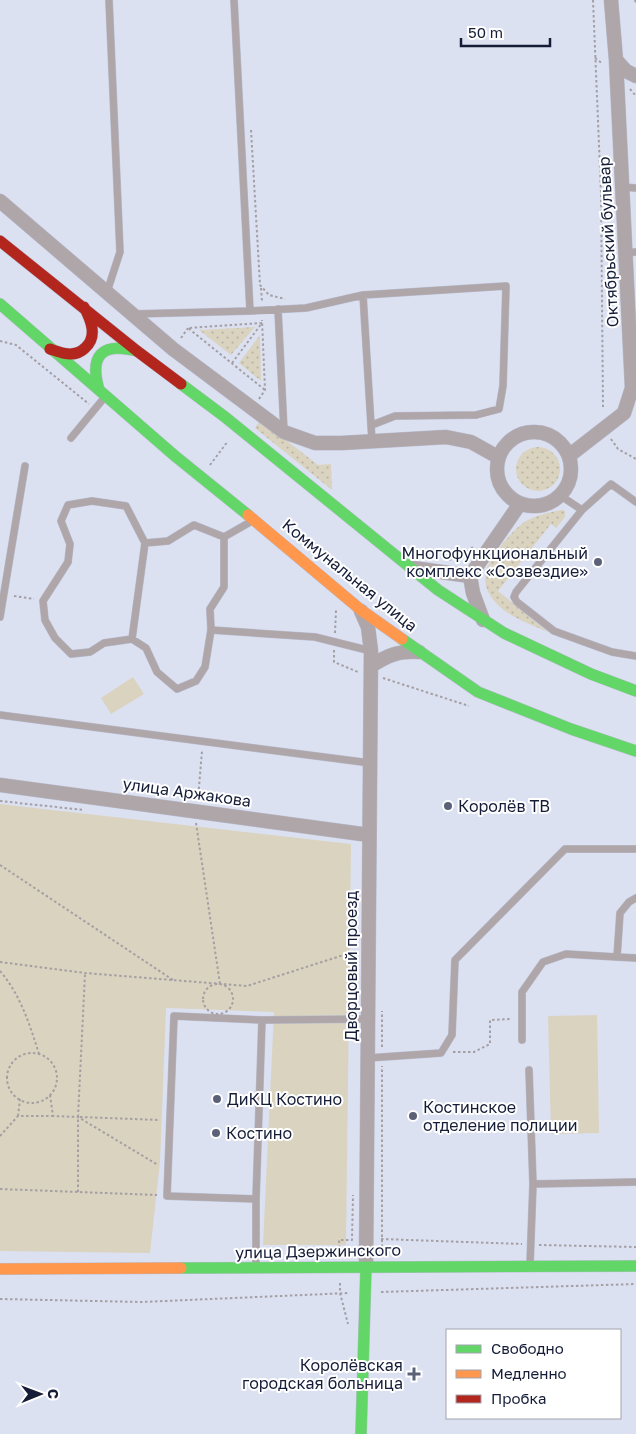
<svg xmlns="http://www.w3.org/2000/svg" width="636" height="1434" viewBox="0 0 636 1434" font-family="'Golos Text',sans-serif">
<defs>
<pattern id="grass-dots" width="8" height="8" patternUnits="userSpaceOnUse" patternTransform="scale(1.25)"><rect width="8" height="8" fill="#dad3bf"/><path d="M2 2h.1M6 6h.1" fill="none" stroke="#bab5a5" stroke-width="1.8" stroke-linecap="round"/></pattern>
</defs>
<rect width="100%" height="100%" fill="#dce1f2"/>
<path fill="url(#grass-dots)" d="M 255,327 L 231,355 L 199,330 Z
M 260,335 L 261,381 L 239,363 Z
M 260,420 L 318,465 L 331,464 L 332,490 L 255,428 Z
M516 469a22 22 0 1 1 44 0a22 22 0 1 1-44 0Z
M 562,510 L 565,511 L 565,517 L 556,528 L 551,524 L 498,591 L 548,632 C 528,623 502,615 490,595 C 485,588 484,578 487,569 C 491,556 514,528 526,521 C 537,515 550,512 562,510 Z"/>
<path fill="#dad3bf" d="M 133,677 L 144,694 L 111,714 L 101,698 Z
M 0,804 L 351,844 L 346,1245 L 263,1245 L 274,1012 L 166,1008 L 160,1162 L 150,1253 L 0,1251 Z
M 597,1015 L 599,1133 L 551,1134 L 548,1016 Z"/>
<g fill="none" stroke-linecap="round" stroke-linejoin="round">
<g stroke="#babecf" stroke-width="8">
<path id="lane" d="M 234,0 L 250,311 L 306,308 L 363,295 L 506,286 L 503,386 L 499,409 L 476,415 L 395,416 L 372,425
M 623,187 L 636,188
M 626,253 L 636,252
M 107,292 L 120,252 L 109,0
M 363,295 L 372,441
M 278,309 L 284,431
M 133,314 L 250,311
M 71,438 L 104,398
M 561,496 L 582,510
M 636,502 L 611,484 L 582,510 L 516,592 L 514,597 L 517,602 L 554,631 L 612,652 L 636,656
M 224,537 L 224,587 L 210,609 L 211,630 L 205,667 L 196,681 L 177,689 L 157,672 L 146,648 L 132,639 L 104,643 L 90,652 L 71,654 L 55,638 L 45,620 L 43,601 L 68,562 L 70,544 L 61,521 L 68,505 L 92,501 L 126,506 L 145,543 L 168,541 L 194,525 L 224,537 L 252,521
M 0,617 L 25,466
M 211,630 L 315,637 L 371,651
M 132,639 L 145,543
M 0,715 L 370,763
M 617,957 L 636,958
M 262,1020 L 368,1019
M 522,1040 L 522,992 L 543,962 L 566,954 L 617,957 L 620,913 L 629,902 L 636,898
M 368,1058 L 441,1053 L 452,1035 L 455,960 L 565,849 L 636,849
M 529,1070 L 533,1184
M 256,1199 L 262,1020 L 174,1016 L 167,1196 L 256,1199 L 256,1265
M 530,1265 L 533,1184 L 636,1182"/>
</g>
<g stroke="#babecf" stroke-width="15">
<path id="street" d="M 616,60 L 626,71 L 636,76
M 0,201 L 173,349 L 284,432 L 315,443 L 342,443 L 446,437 L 471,442 L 498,457
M497 469a37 37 0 1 1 74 0a37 37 0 1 1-74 0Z
M 570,455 L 624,413 L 632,388 L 616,60 L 611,0
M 413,568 L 470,576
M 361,611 L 368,627 L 371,651 L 366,1267
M 483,620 L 473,593 L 470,576 L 519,505
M 371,666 C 388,655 398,651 419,652
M 0,785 L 369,835"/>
</g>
<g stroke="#babecf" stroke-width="12">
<path id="fast" d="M 0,304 L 175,456 L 248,515
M 181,384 L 225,417 L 438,590 L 504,633 L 591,674 L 636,691
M 99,390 C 89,355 102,342 137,351
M 402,639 L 478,692 L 571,729 L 636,751
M 181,1268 L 636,1266
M 361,1434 L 366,1267"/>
</g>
<g stroke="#babecf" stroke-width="12">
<path id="slow" d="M 248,515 L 361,610 L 402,639
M 0,1269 L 181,1268"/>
</g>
<g stroke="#babecf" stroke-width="12">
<path id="jam" d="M 0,241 L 137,351 L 181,384
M 50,349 C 56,351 63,354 70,354 C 75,354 81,352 85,348 C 98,337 91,320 84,307"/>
</g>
<path stroke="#a49fa4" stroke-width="2" stroke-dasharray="2.5 2.5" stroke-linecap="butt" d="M 593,0 L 601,193 L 603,407
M 635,0 L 636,3
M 595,58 L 603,64
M 630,89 L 636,96
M 251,130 L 260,285 L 269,295 L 285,299
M 261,288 L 262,301
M 262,323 L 188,328 L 265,390
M 181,338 L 188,328
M 0,341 L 16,345 L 89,404
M 232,363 L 262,323
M 259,399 L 265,390 L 262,320
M 611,439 L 618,449 L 636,459
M 210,465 L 228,441
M 449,560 L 463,555 L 473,547
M 14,596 L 34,599
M 335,633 L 336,610
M 334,650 L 334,662 L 358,672
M 383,678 L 469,706
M 198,799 L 202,751
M 0,801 L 84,810
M 196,823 L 220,984
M 0,865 L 173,980
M 0,962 L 85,973 L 247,986 L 356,951
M 0,971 C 20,994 30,1025 39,1054
M203 999a15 15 0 1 1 30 0a15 15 0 1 1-30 0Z
M 382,1047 L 382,1011
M 453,1052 L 474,1052 L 490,1044 L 490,1020 L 512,1019
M7 1078a25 25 0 1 1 50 0a25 25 0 1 1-50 0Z
M 50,1095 L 53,1116 L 78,1117 L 158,1165
M 18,1116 L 20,1099
M 80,1117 L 160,1120
M 0,1136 L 18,1116 L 53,1116
M 0,1189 L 157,1195
M 78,1192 L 78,1117 L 85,974
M 381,1239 L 522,1244
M 539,1245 L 636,1247
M 382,1252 L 382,1066
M 340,1253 L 339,1240 L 352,1240 L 353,1195
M 340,1283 L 340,1293 L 348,1324
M 381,1292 L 636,1284
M 0,1299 L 142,1302 L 349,1293"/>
<use href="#lane" stroke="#afa6aa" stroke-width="7"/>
<use href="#street" stroke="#afa6aa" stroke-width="14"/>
<use href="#fast" stroke="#63d668" stroke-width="11"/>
<use href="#slow" stroke="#ff974d" stroke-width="11"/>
<use href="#jam" stroke="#b3261e" stroke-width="11"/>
</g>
<g fill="#5a6178" stroke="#fff" stroke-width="2">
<circle cx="598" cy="562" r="5"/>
<circle cx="448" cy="806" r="5"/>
<circle cx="217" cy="1099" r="5"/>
<circle cx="413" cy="1116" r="5"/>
<circle cx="216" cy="1133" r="5"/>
<path d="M411.5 1366.5h5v5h5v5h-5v5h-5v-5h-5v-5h5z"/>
</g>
<g text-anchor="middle" stroke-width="4" stroke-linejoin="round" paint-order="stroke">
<g font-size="16" fill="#141c37" stroke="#fff">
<text transform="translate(608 242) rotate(-93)" y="6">Октябрьский бульвар</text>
<text transform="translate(350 575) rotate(39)" y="6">Коммунальная улица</text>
<text transform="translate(187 792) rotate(8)" y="6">улица Аржакова</text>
<text transform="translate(351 966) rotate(-90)" y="6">Дворцовый проезд</text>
<text transform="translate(318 1251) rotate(-1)" y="6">улица Дзержинского</text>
</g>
<g font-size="16" fill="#141c37" stroke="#fff" text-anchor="start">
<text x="588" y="559" text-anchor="end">Многофункциональный<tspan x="588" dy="18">комплекс «Созвездие»</tspan></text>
<text x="458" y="812">Королёв ТВ</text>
<text x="227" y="1105">ДиКЦ Костино</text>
<text x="423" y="1113">Костинское<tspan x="423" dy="18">отделение полиции</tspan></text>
<text x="226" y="1139">Костино</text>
<text x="403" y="1371" text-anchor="end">Королёвская<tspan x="403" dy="18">городская больница</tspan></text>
</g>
</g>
<rect x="446" y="1329" width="175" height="90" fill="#ffffff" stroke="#a1a4af"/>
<rect x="456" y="1345" width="25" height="8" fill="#63d668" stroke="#a1a4af"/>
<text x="491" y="1354" font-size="15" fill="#141c37">Свободно</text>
<rect x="456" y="1370" width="25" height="8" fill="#ff974d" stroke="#a1a4af"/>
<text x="491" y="1379" font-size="15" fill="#141c37">Медленно</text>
<rect x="456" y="1395" width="25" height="8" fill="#b3261e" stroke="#a1a4af"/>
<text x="491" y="1404" font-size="15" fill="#141c37">Пробка</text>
<g transform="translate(40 1394) rotate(89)" stroke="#ffffff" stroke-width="4" paint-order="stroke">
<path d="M0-4L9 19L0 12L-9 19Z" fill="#141c37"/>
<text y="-8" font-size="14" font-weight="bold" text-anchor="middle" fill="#141c37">С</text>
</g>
<path d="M461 38v8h89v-8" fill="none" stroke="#141c37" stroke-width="2.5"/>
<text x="468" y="38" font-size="15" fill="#141c37" stroke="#ffffff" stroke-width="4" paint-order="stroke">50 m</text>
</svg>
